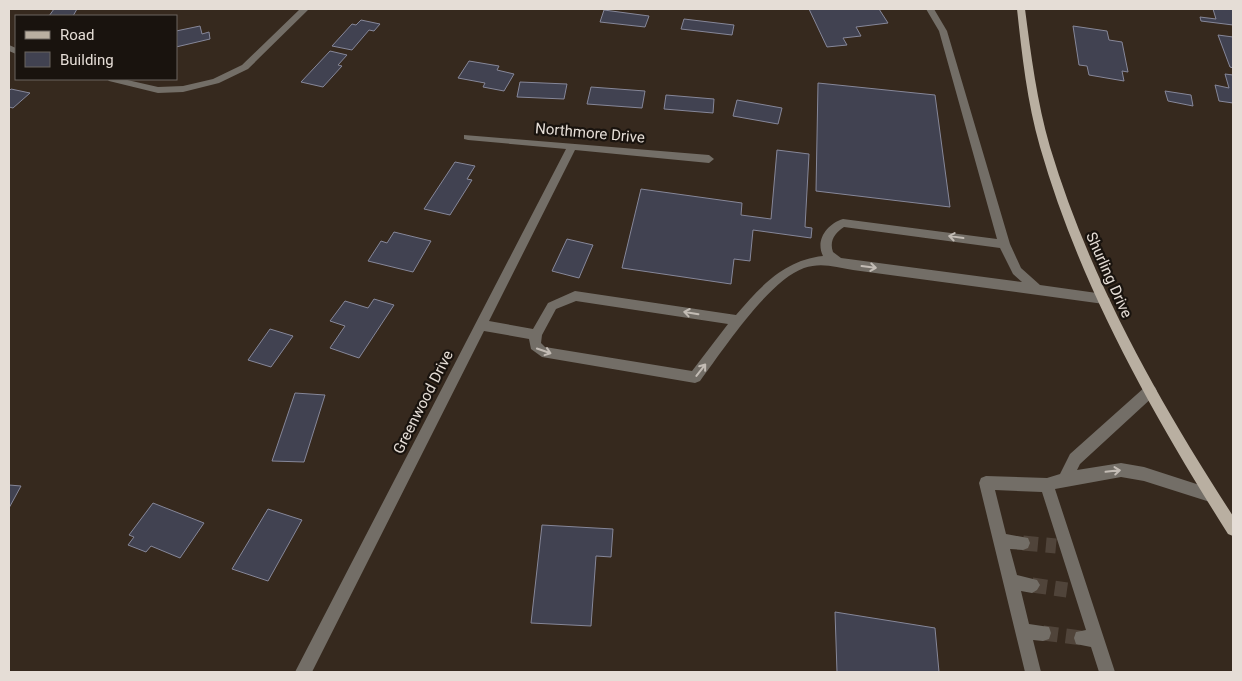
<svg xmlns="http://www.w3.org/2000/svg" width="1242" height="681" viewBox="0 0 1242 681" font-family="Roboto,sans-serif">
<rect width="100%" height="100%" fill="#36291e"/>
<path fill="#414251" stroke="#868799" d="M 54,9 L 77,9 L 73,16 L 49,16 Z
M 809,9 L 879,9 L 888,23 L 856,27 L 861,36 L 843,38 L 847,45 L 827,47 Z
M 1213,9 L 1233,9 L 1233,25 L 1201,21 L 1200,17 L 1216,19 Z
M 604,10 L 649,16 L 645,27 L 600,22 Z
M 684,19 L 734,25 L 732,35 L 681,29 Z
M 361,20 L 380,24 L 374,31 L 369,30 L 352,50 L 332,46 L 352,24 L 356,25 Z
M 200,26 L 202,34 L 209,32 L 210,39 L 176,47 L 176,31 Z
M 1073,26 L 1107,31 L 1109,40 L 1122,42 L 1128,72 L 1122,71 L 1124,81 L 1089,75 L 1087,66 L 1079,65 Z
M 1218,35 L 1233,37 L 1233,68 L 1230,67 Z
M 330,51 L 347,55 L 338,65 L 342,66 L 323,87 L 301,82 Z
M 469,61 L 499,66 L 497,70 L 514,74 L 504,91 L 483,87 L 485,83 L 458,78 Z
M 1225,74 L 1233,75 L 1233,103 L 1219,101 L 1215,85 L 1229,88 Z
M 520,82 L 567,84 L 564,99 L 517,97 Z
M 818,83 L 935,95 L 950,207 L 816,191 Z
M 591,87 L 645,91 L 642,108 L 587,104 Z
M 11,89 L 30,93 L 13,108 L 9,107 L 9,91 Z
M 1165,91 L 1191,95 L 1193,106 L 1168,101 Z
M 666,95 L 714,99 L 713,113 L 664,109 Z
M 737,100 L 782,108 L 778,124 L 733,116 Z
M 777,150 L 809,154 L 805,227 L 812,228 L 811,238 L 753,230 L 750,261 L 734,259 L 731,284 L 622,268 L 641,189 L 742,203 L 741,215 L 771,219 Z
M 455,162 L 475,166 L 467,179 L 472,180 L 450,215 L 424,209 Z
M 394,232 L 431,241 L 413,272 L 368,261 L 381,241 L 387,243 Z
M 567,239 L 593,245 L 579,278 L 552,271 Z
M 374,299 L 394,305 L 359,358 L 330,348 L 345,326 L 330,321 L 345,301 L 368,308 Z
M 270,329 L 293,336 L 271,367 L 248,360 Z
M 295,393 L 325,395 L 304,462 L 272,461 Z
M 9,485 L 21,486 L 9,508 Z
M 153,503 L 204,523 L 180,558 L 151,546 L 146,552 L 128,545 L 134,537 L 129,535 Z
M 268,509 L 302,520 L 268,581 L 232,569 Z
M 542,525 L 613,529 L 611,557 L 596,556 L 591,626 L 531,623 Z
M 835,612 L 935,628 L 939,672 L 837,672 Z"/>
<g fill="none" stroke-linecap="round" stroke-linejoin="round">
<path stroke="#50443a" stroke-width="15" stroke-dasharray="15 8" stroke-linecap="butt" d="M 1023,543 L 1056,546
M 1032,585 L 1067,590
M 1043,633 L 1082,638"/>
<path fill="#736e67" fill-rule="evenodd" d="M 300,9 L 309,9 L 248,69 L 219,83 L 183,92 L 158,93 L 109,81 L 107,79 L 123,79 L 158,87 L 183,86 L 213,79 L 242,65 Z
M 926,9 L 934,9 L 947,31 L 1010,244 L 1021,268 L 1040,285 L 1104,294 L 1110,299 L 1108,302 L 1104,304 L 853,270 C 836,267 821,262 804,268 C 768,281 723,350 700,381 L 695,383 L 542,357 L 531,349 L 529,339 L 484,331 L 312,672 L 295,672 L 566,149 L 468,140 L 464,139 L 464,135 L 709,155 L 714,159 L 709,163 L 575,150 L 489,321 L 533,329 L 548,303 L 575,291 L 736,315 C 760,287 784,260 823,256 C 815,240 827,224 843,219 L 997,239 L 939,31 ZM 844,227 L 1000,248 L 1013,274 L 1022,282 L 841,258 L 833,252 C 829,241 835,233 844,227 ZM 576,301 L 728,324 L 692,371 L 545,347 L 541,343 L 542,335 L 556,309 Z
M 9,45 L 16,48 L 16,54 L 9,51 Z
M 1150,385 L 1155,387 L 1157,391 L 1155,395 L 1080,464 L 1077,470 L 1121,463 L 1144,467 L 1215,490 L 1217,495 L 1215,500 L 1210,502 L 1144,481 L 1121,477 L 1055,489 L 1115,672 L 1099,672 L 1091,647 L 1076,644 L 1074,638 L 1076,632 L 1086,630 L 1042,492 L 995,490 L 1006,534 L 1028,538 L 1030,543 L 1028,548 L 1023,550 L 1010,549 L 1017,575 L 1037,580 L 1040,585 L 1037,590 L 1032,593 L 1021,591 L 1029,624 L 1049,627 L 1051,633 L 1049,639 L 1043,641 L 1033,640 L 1041,672 L 1025,672 L 979,483 L 981,478 L 986,476 L 1047,478 L 1060,474 L 1070,454 L 1145,387 Z"/>
<path fill="#b9afa1" fill-rule="evenodd" d="M 1017,9 L 1025,9 C 1031,55 1037,102 1050,147 C 1090,280 1158,400 1233,516 L 1233,536 L 1228,534 C 1151,412 1080,286 1040,147 C 1027,102 1022,55 1017,9 Z"/>
</g>
<defs><path id="oneway-shaft" d="M-6 0H5M1.5-3L5.5 0L1.5 3" fill="none" stroke-width="1.6" stroke-linecap="round" stroke-linejoin="round" transform="scale(1.25)"/></defs>
<g stroke="#c3bcb5">
<use href="#oneway-shaft" transform="translate(956 237) rotate(-172)"/>
<use href="#oneway-shaft" transform="translate(869 267) rotate(7)"/>
<use href="#oneway-shaft" transform="translate(691 313) rotate(-171)"/>
<use href="#oneway-shaft" transform="translate(544 351) rotate(19)"/>
<use href="#oneway-shaft" transform="translate(701 370) rotate(-52)"/>
<use href="#oneway-shaft" transform="translate(1113 471) rotate(-6)"/>
</g>
<g text-anchor="middle" stroke-width="4.5" stroke-linejoin="round" paint-order="stroke">
<g font-size="15" fill="#e5ddd6" stroke="#19130e">
<text transform="translate(590 133) rotate(5)" y="5">Northmore Drive</text>
<text transform="translate(1109 275) rotate(66)" y="5">Shurling Drive</text>
<text transform="translate(423 402) rotate(-63)" y="5">Greenwood Drive</text>
</g>
</g>
<rect width="1242" height="681" fill="none" stroke="#e5ddd6" stroke-width="20"/>
<rect x="15" y="15" width="162" height="65" fill="#19130e" stroke="#6b645e"/>
<rect x="25" y="31" width="25" height="8" fill="#b9afa1" stroke="#6b645e"/>
<text x="60" y="40" font-size="15" fill="#e5ddd6">Road</text>
<rect x="25" y="52" width="25" height="15" fill="#414251" stroke="#6b645e"/>
<text x="60" y="65" font-size="15" fill="#e5ddd6">Building</text>
</svg>
